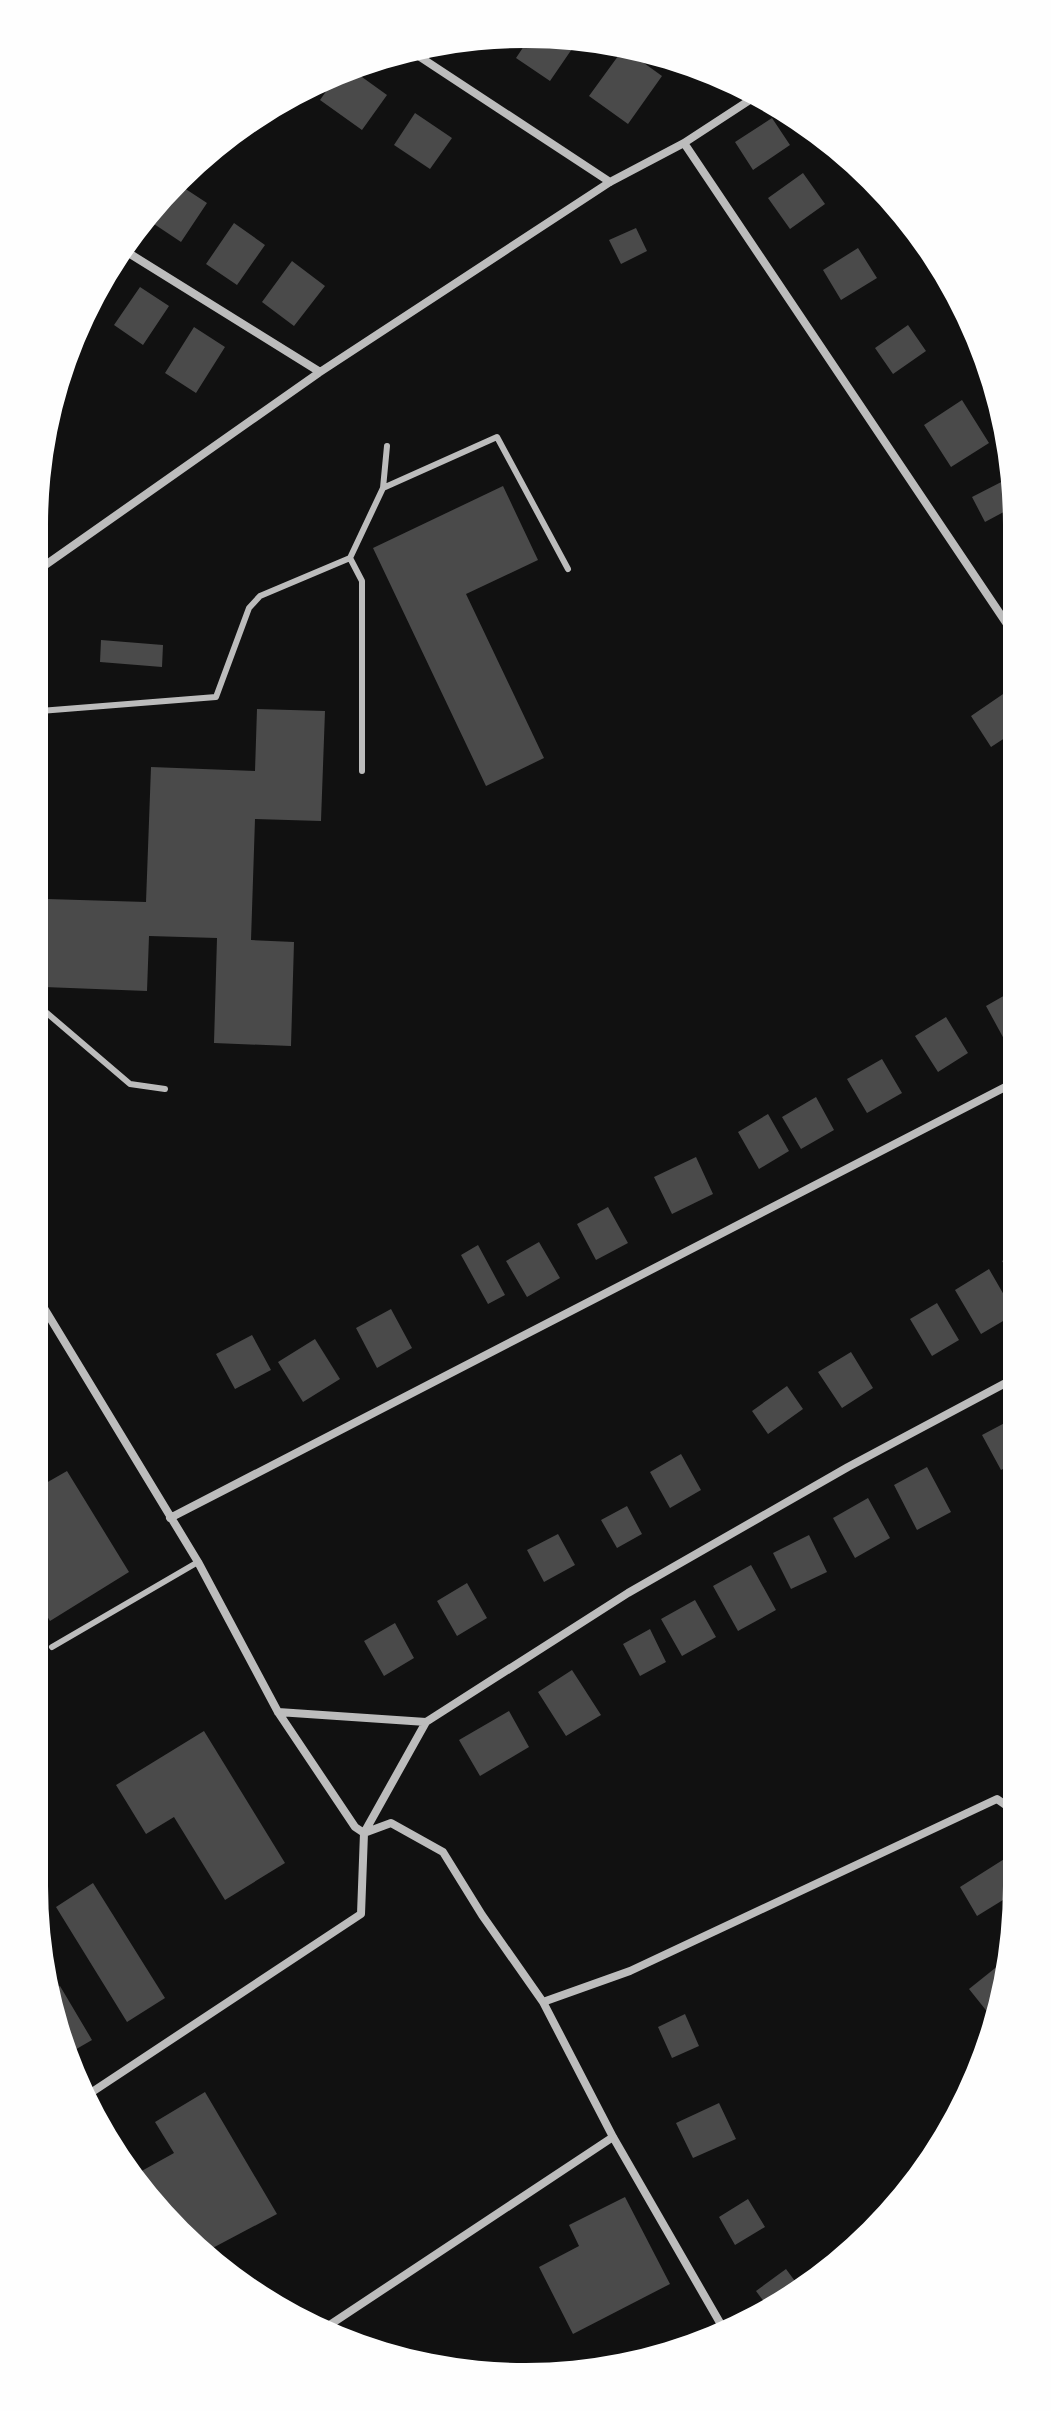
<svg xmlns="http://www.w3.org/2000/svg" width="1051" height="2411" viewBox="0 0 1051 2411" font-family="Arial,sans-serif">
<rect width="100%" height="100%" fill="#111"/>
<path fill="#4a4a4a" d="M 528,40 L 574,46 L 550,81 L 516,58 Z
M 621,52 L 630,53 L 662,76 L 628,124 L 589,96 Z
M 355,72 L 387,95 L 362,130 L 320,100 L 336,77 Z
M 415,113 L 452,138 L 430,169 L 394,145 Z
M 772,118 L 790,145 L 753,170 L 735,142 Z
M 803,173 L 825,204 L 790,229 L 768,198 Z
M 178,184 L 207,203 L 181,242 L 151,222 Z
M 234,223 L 265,245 L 237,285 L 206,264 Z
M 636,228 L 647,251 L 621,264 L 609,240 Z
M 858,248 L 877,278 L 841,300 L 823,270 Z
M 292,261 L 325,286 L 294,326 L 262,302 Z
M 140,287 L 169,306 L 143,345 L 114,325 Z
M 908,325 L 926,351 L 893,374 L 875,348 Z
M 194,327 L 225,347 L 196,393 L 165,373 Z
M 962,400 L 989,443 L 951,467 L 924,425 Z
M 1011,477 L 1013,507 L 985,522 L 972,497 Z
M 503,486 L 538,560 L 466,594 L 544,758 L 486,786 L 373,548 Z
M 101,640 L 163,645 L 162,667 L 100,662 Z
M 1006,692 L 1013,703 L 1014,732 L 991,747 L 971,716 Z
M 257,709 L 325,711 L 321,821 L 255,819 L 251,940 L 294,942 L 291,1046 L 214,1043 L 217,938 L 149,936 L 147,991 L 44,987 L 47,899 L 146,902 L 151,767 L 255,771 Z
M 1014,990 L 1014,1033 L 1004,1039 L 986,1006 Z
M 946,1017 L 968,1053 L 938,1072 L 915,1036 Z
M 882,1059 L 902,1093 L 867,1113 L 847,1079 Z
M 816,1097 L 834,1130 L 801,1149 L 782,1117 Z
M 768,1114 L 789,1151 L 759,1169 L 738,1132 Z
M 696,1157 L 713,1194 L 672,1214 L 654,1177 Z
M 608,1207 L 628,1243 L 596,1260 L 577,1224 Z
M 539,1242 L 560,1278 L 527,1297 L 506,1261 Z
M 478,1245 L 505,1295 L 488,1304 L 461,1255 Z
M 1015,1253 L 1015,1282 L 1002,1261 Z
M 989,1269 L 1015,1314 L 981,1334 L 955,1290 Z
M 937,1303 L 959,1340 L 932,1356 L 910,1319 Z
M 391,1309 L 412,1348 L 377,1368 L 356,1328 Z
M 252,1335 L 271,1370 L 235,1389 L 216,1354 Z
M 315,1339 L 340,1379 L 303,1402 L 278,1362 Z
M 851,1352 L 873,1388 L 842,1408 L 818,1372 Z
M 787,1386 L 803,1409 L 768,1434 L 752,1411 Z
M 1016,1417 L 1016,1462 L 1001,1470 L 982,1435 Z
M 681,1454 L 701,1490 L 670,1508 L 650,1472 Z
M 34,1465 L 46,1483 L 67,1471 L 129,1572 L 50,1621 L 34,1595 Z
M 927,1467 L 951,1512 L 917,1530 L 894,1485 Z
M 868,1498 L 890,1538 L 855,1558 L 833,1518 Z
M 627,1506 L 642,1534 L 617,1548 L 601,1520 Z
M 558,1534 L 575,1565 L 544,1582 L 527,1550 Z
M 809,1535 L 827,1572 L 791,1589 L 773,1553 Z
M 751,1565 L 776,1610 L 738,1631 L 713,1586 Z
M 467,1583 L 487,1618 L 457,1636 L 437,1601 Z
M 695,1600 L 716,1637 L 682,1656 L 661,1619 Z
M 395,1623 L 414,1658 L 384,1676 L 364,1641 Z
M 650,1629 L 666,1662 L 640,1676 L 623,1644 Z
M 572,1670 L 601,1715 L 566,1736 L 538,1692 Z
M 509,1711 L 529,1747 L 480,1776 L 459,1740 Z
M 204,1731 L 285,1863 L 225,1900 L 174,1817 L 146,1834 L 116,1785 Z
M 1009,1856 L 1017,1869 L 1016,1892 L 977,1916 L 960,1887 Z
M 93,1883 L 165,1998 L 127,2022 L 56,1907 Z
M 999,1965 L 1003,1969 L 997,2008 L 989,2014 L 969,1989 Z
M 60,1986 L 92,2040 L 66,2055 L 60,2044 L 51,1991 Z
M 685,2014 L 699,2046 L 672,2058 L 658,2027 Z
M 205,2092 L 277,2214 L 207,2251 L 161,2213 L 138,2173 L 174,2153 L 155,2122 Z
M 719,2103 L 736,2139 L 693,2158 L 676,2123 Z
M 625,2197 L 670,2284 L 573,2334 L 539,2267 L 579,2246 L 569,2225 Z
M 748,2199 L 765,2227 L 735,2245 L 719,2217 Z
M 786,2269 L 800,2288 L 771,2311 L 756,2291 Z"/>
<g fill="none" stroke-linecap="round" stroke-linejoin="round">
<path stroke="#bcbcbc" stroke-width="6" d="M 383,488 L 387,446
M 350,558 L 362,581 L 362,771
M 40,711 L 216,697 L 249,608 L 260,596 L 350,558 L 383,488 L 497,437 L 568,569
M 34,822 L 45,565
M 34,1002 L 130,1084 L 165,1089
M 52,1647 L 198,1562"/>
<path stroke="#bcbcbc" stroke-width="8" d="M 417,55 L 610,182
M 684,143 L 1013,633
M 127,252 L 320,372
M 34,573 L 320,372 L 610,182 L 684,143 L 756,96
M 34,1300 L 44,1308 L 198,1562 L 278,1712 L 355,1827 L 364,1833 L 391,1823 L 443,1852 L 482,1915 L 543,2002 L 613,2137 L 723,2328
M 170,1518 L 1015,1082
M 278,1712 L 426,1722
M 543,2002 L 630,1971 L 997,1799 L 1017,1813
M 89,2094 L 361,1914 L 364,1833 L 426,1722 L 628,1593 L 848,1467 L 1015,1378
M 325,2328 L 613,2137"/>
</g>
<path d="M0 0H1051V2411H0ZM525 48H526A477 477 0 0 1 1003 525V1886A477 477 0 0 1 526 2363H525A477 477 0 0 1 48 1886V525A477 477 0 0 1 525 48Z" fill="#fefefe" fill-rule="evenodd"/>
</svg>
